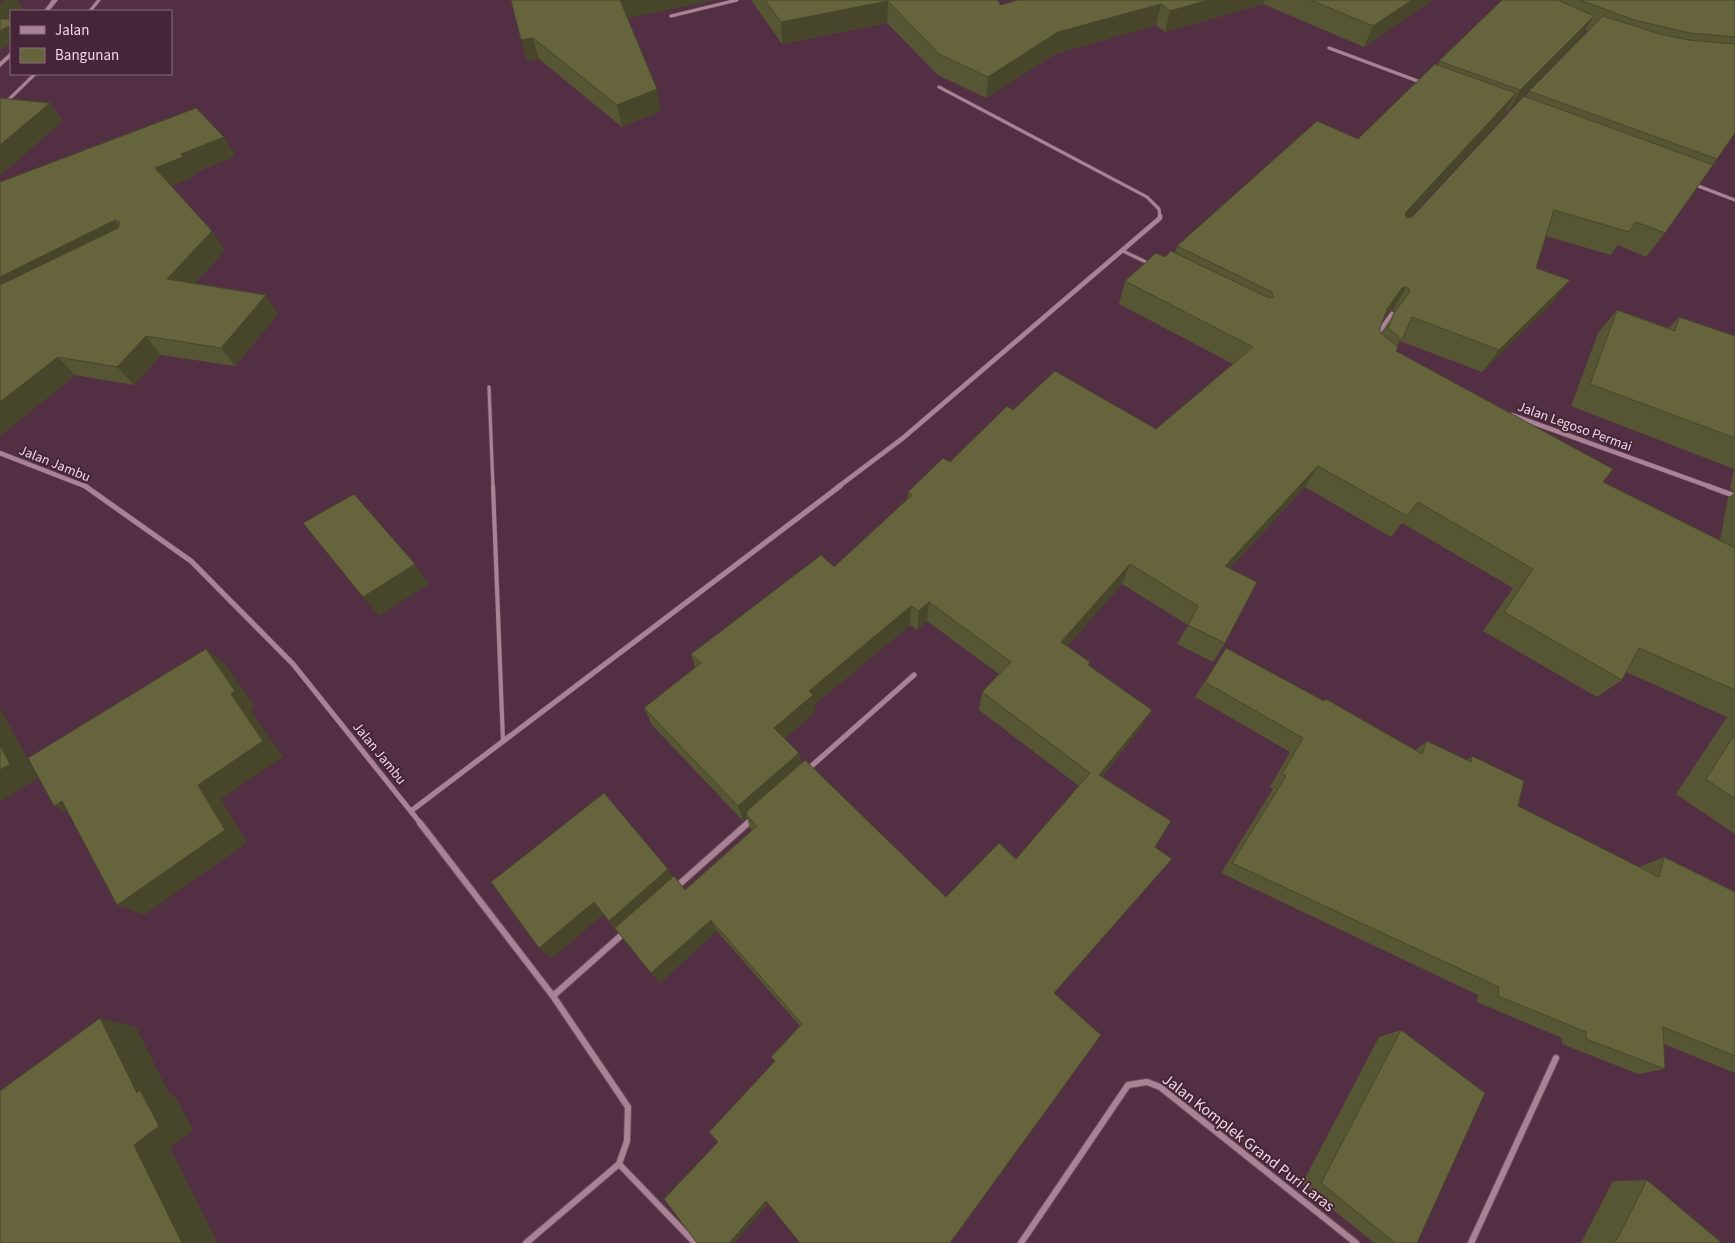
<svg xmlns="http://www.w3.org/2000/svg" width="1735" height="1243" viewBox="0 0 1735 1243" font-family="'Source Sans 3',sans-serif">
<rect width="100%" height="100%" fill="#522f42"/>
<g fill="none" stroke-linecap="round" stroke-linejoin="round">
<g stroke="#6a4c5c" stroke-width="4.5">
<path id="service-far1" d="M 1123,251 L 1150,264
M 489,387 L 493,487"/>
</g>
<g stroke="#6a4c5c" stroke-width="5">
<path id="service" d="M 493,486 L 503,741"/>
</g>
<g stroke="#6a4c5c" stroke-width="4">
<path id="minor-far3" d="M 90,11 L 99,0
M 671,16 L 737,0
M 1329,48 L 1423,83
M 939,87 L 1147,197 L 1159,209 L 1160,217
M 0,108 L 35,74
M 1693,184 L 1735,200"/>
</g>
<g stroke="#6a4c5c" stroke-width="5.5">
<path id="minor-far2" d="M 1376,336 L 1392,314
M 1512,415 L 1711,487
M 0,453 L 87,487
M 838,487 L 903,438 L 1160,218 L 1160,216"/>
</g>
<g stroke="#6a4c5c" stroke-width="6">
<path id="minor-far1" d="M 85,486 L 191,561 L 293,664 L 421,824
M 1708,486 L 1735,496
M 807,770 L 914,675
M 411,811 L 840,486
M 746,824 L 752,819"/>
</g>
<g stroke="#6a4c5c" stroke-width="8">
<path id="minor" d="M 420,823 L 553,996 L 628,1107 L 627,1141 L 619,1164
M 675,888 L 748,823
M 553,996 L 625,932
M 619,1164 L 695,1243
M 526,1243 L 619,1164
M 1021,1243 L 1128,1085 L 1147,1082 L 1160,1087 L 1356,1243
M 1471,1243 L 1556,1058"/>
</g>
<g stroke="#6a4c5c" stroke-width="1">
<path id="tertiary" d="M 52,0 L 58,0 L 49,11 L 44,11 Z
M 11,52 L 11,57 L 0,67 L 0,62 Z"/>
</g>
<use href="#service-far1" stroke="#aa8296" stroke-width="3"/>
<use href="#service" stroke="#aa8296" stroke-width="4"/>
<use href="#minor-far3" stroke="#aa8296" stroke-width="3"/>
<use href="#minor-far2" stroke="#aa8296" stroke-width="4.5"/>
<use href="#minor-far1" stroke="#aa8296" stroke-width="5"/>
<use href="#minor" stroke="#aa8296" stroke-width="6"/>
<use href="#tertiary" fill="#aa8296" fill-rule="evenodd"/>
</g>
<path fill="#575634" fill-rule="evenodd" d="M 511,0 L 714,0 L 627,18 L 661,111 L 622,127 L 539,59 L 527,61 Z
M 751,0 L 997,0 L 1001,5 L 1018,0 L 1433,0 L 1364,47 L 1263,4 L 1165,32 L 1156,25 L 1055,54 L 986,98 L 938,75 L 887,23 L 782,44 Z
M 1502,0 L 1735,0 L 1735,133 L 1665,233 L 1646,257 L 1618,245 L 1611,255 L 1546,236 L 1536,268 L 1552,303 L 1482,372 L 1400,341 L 1397,347 L 1396,351 L 1603,482 L 1720,540 L 1728,498 L 1735,492 L 1735,834 L 1676,794 L 1727,717 L 1626,672 L 1622,680 L 1597,697 L 1483,631 L 1513,588 L 1402,523 L 1391,537 L 1305,487 L 1230,568 L 1225,643 L 1213,662 L 1177,644 L 1188,625 L 1122,584 L 1067,646 L 1090,662 L 1089,666 L 1142,726 L 1102,777 L 768,1204 L 734,1243 L 697,1243 L 718,1142 L 775,1062 L 771,1057 L 800,1026 L 717,931 L 660,983 L 651,973 L 603,914 L 552,958 L 539,948 L 673,878 L 685,890 L 752,830 L 750,828 L 747,817 L 743,821 L 652,725 L 644,708 L 695,667 L 691,654 L 834,567 L 907,500 L 908,492 L 950,462 L 1013,410 L 1156,429 L 1233,364 L 1119,304 L 1125,281 L 1165,257 L 1175,253 L 1177,246 L 1358,139 L 1438,65 L 1439,61 ZM 1585,30 L 1588,31 L 1529,91 L 1525,97 L 1412,217 L 1409,218 L 1503,117 L 1506,111 L 1508,111 L 1581,37 ZM 1393,310 L 1395,312 L 1382,333 L 1380,332 L 1380,328 L 1383,320 L 1389,312 ZM 927,621 L 999,674 L 982,692 L 979,710 L 1079,786 L 1016,859 L 946,897 L 801,764 L 799,753 L 784,739 L 815,712 L 814,705 L 910,625 L 917,630 Z
M 224,137 L 235,156 L 194,173 L 195,176 L 171,186 L 225,250 L 195,283 L 278,314 L 235,366 L 161,355 L 134,385 L 75,375 L 0,436 L 0,182 Z
M 1617,310 L 1669,328 L 1679,317 L 1735,336 L 1735,492 L 1730,489 L 1734,469 L 1571,406 L 1598,333 Z
M 1226,648 L 1324,701 L 1326,699 L 1416,750 L 1427,741 L 1467,760 L 1472,756 L 1518,806 L 1639,867 L 1664,857 L 1735,892 L 1735,1073 L 1664,1044 L 1665,1069 L 1638,1074 L 1562,1044 L 1562,1038 L 1477,1002 L 1478,995 L 1221,873 L 1273,789 L 1270,787 L 1290,752 L 1195,697 Z
M 1401,1030 L 1417,1243 L 1374,1243 L 1302,1184 L 1379,1037 Z
M 1647,1180 L 1722,1243 L 1581,1243 L 1613,1181 Z"/>
<path fill="#47462b" d="M 4,0 L 17,0 L 23,8 L 18,11 L 11,11 L 11,16 L 0,23 L 0,3 Z
M 619,0 L 714,0 L 623,19 Z
M 1209,0 L 1265,0 L 1263,4 L 1165,32 L 1170,11 Z
M 1412,0 L 1433,0 L 1364,47 L 1373,26 Z
M 888,1 L 887,23 L 782,44 L 781,22 Z
M 1161,4 L 1156,25 L 1055,54 L 986,98 L 988,77 L 1058,32 Z
M 1594,16 L 1581,37 L 1508,111 L 1520,90 Z
M 11,25 L 11,44 L 0,50 L 0,31 Z
M 533,38 L 539,59 L 527,61 L 521,40 Z
M 657,89 L 661,111 L 622,127 L 617,105 Z
M 1516,93 L 1503,117 L 1393,235 L 1406,212 Z
M 50,103 L 63,121 L 0,176 L 0,145 Z
M 224,137 L 235,156 L 194,173 L 195,176 L 168,187 L 155,168 L 181,154 Z
M 115,220 L 129,239 L 0,304 L 0,277 Z
M 212,231 L 225,250 L 182,297 L 167,279 Z
M 1570,280 L 1552,303 L 1482,372 L 1499,350 Z
M 1406,287 L 1393,310 L 1389,312 L 1374,332 L 1387,309 L 1402,288 Z
M 266,295 L 278,314 L 235,366 L 221,348 Z
M 146,336 L 161,355 L 134,385 L 117,367 Z
M 58,357 L 75,375 L 0,436 L 0,402 Z
M 1318,466 L 1305,487 L 1214,585 L 1225,566 Z
M 415,564 L 429,584 L 379,616 L 363,597 Z
M 1130,564 L 1122,584 L 1055,661 L 1061,642 Z
M 929,602 L 927,621 L 917,630 L 919,611 Z
M 911,606 L 910,625 L 814,705 L 815,712 L 777,745 L 774,728 L 809,691 Z
M 206,649 L 227,666 L 255,707 L 251,710 L 283,757 L 221,799 L 247,843 L 144,915 L 117,905 L 198,785 L 231,694 Z
M 0,708 L 38,778 L 0,802 Z
M 1152,710 L 1142,726 L 1091,790 L 1099,775 Z
M 799,753 L 801,769 L 746,814 L 747,817 L 743,821 L 738,806 Z
M 62,801 L 82,820 L 54,806 Z
M 668,869 L 675,881 L 618,931 L 609,921 Z
M 594,902 L 604,914 L 552,958 L 539,948 Z
M 711,920 L 717,931 L 660,983 L 651,973 Z
M 100,1018 L 136,1027 L 170,1095 L 175,1096 L 193,1130 L 170,1148 L 218,1243 L 182,1243 L 134,1145 L 137,1093 Z
M 766,1201 L 770,1202 L 734,1243 L 729,1243 Z"/>
<path fill="#65643d" stroke="#47462b" d="M 511,0 L 620,0 L 657,89 L 617,105 L 533,38 L 521,40 Z
M 765,0 L 997,0 L 1001,5 L 1018,0 L 1209,0 L 1170,11 L 1161,4 L 1058,32 L 988,77 L 939,54 L 888,1 L 781,22 Z
M 1311,0 L 1412,0 L 1373,26 Z
M 1502,0 L 1558,0 L 1594,16 L 1520,90 L 1439,61 Z
M 1580,0 L 1735,0 L 1735,37 L 1690,33 L 1634,20 Z
M 1603,16 L 1660,34 L 1689,40 L 1735,44 L 1735,133 L 1717,159 L 1529,91 Z
M 0,19 L 11,19 L 11,25 L 0,31 Z
M 1435,64 L 1516,93 L 1406,212 L 1405,215 L 1407,218 L 1412,217 L 1524,96 L 1713,165 L 1665,233 L 1636,222 L 1629,232 L 1554,210 L 1536,268 L 1570,280 L 1499,350 L 1412,317 L 1402,340 L 1388,328 L 1394,313 L 1409,293 L 1409,289 L 1406,287 L 1402,288 L 1387,309 L 1380,328 L 1380,332 L 1398,347 L 1396,351 L 1613,469 L 1603,482 L 1735,548 L 1735,690 L 1639,648 L 1622,680 L 1504,612 L 1533,569 L 1418,502 L 1407,516 L 1318,466 L 1225,566 L 1257,582 L 1225,643 L 1188,625 L 1198,606 L 1130,564 L 1061,642 L 1090,662 L 1088,665 L 1152,710 L 1099,775 L 1171,821 L 1155,847 L 1172,859 L 1054,993 L 1101,1035 L 950,1243 L 800,1243 L 766,1201 L 729,1243 L 697,1243 L 664,1199 L 718,1142 L 709,1132 L 775,1061 L 771,1057 L 802,1024 L 711,920 L 651,973 L 615,928 L 674,876 L 685,890 L 757,826 L 746,814 L 749,809 L 805,760 L 946,897 L 999,843 L 1016,859 L 1090,773 L 982,692 L 1011,662 L 929,602 L 919,611 L 911,606 L 809,691 L 813,695 L 774,728 L 799,753 L 738,806 L 644,708 L 701,663 L 691,654 L 821,555 L 834,567 L 912,495 L 908,492 L 943,458 L 950,462 L 1007,406 L 1013,410 L 1055,371 L 1156,429 L 1253,347 L 1125,281 L 1156,253 L 1165,257 L 1171,251 L 1269,298 L 1273,297 L 1272,292 L 1177,246 L 1317,121 L 1358,139 Z
M 0,98 L 50,103 L 0,145 Z
M 196,108 L 224,137 L 181,154 L 183,157 L 155,168 L 212,231 L 167,279 L 266,295 L 221,348 L 146,336 L 117,367 L 58,357 L 0,402 L 0,285 L 118,228 L 120,222 L 115,220 L 0,277 L 0,182 Z
M 1617,310 L 1675,331 L 1679,317 L 1735,336 L 1735,438 L 1590,384 Z
M 354,494 L 415,564 L 363,597 L 303,523 Z
M 1226,648 L 1324,701 L 1326,699 L 1422,754 L 1427,741 L 1471,762 L 1472,756 L 1524,781 L 1518,806 L 1659,877 L 1664,857 L 1735,892 L 1735,1056 L 1663,1027 L 1665,1069 L 1586,1039 L 1586,1032 L 1498,996 L 1499,987 L 1232,863 L 1286,776 L 1282,774 L 1303,738 L 1205,682 Z
M 206,649 L 235,691 L 231,694 L 263,741 L 198,785 L 225,830 L 117,905 L 62,801 L 54,806 L 28,758 Z
M 1735,734 L 1735,799 L 1706,779 Z
M 0,745 L 10,764 L 0,770 Z
M 604,793 L 668,869 L 609,921 L 594,902 L 539,948 L 491,882 Z
M 100,1018 L 137,1093 L 140,1090 L 159,1126 L 134,1145 L 182,1243 L 0,1243 L 0,1091 Z
M 1401,1030 L 1485,1093 L 1417,1243 L 1395,1243 L 1321,1183 Z
M 1647,1180 L 1722,1243 L 1615,1243 Z"/>
<g text-anchor="middle" stroke-width="4" stroke-linejoin="round" paint-order="stroke">
<g font-size="14" fill="#eed8e3" stroke="#462538">
<text transform="translate(1575 426) rotate(20)" y="5">Jalan Legoso Permai</text>
<text transform="translate(55 463) rotate(22)" y="5">Jalan Jambu</text>
<text transform="translate(380 753) rotate(51)" y="5">Jalan Jambu</text>
</g>
<g font-size="16" fill="#eed8e3" stroke="#462538">
<text transform="translate(1249 1142) rotate(38)" y="6">Jalan Komplek Grand Puri Laras</text>
</g>
</g>
<rect x="10" y="10" width="162" height="65" fill="#462538" stroke="#896d7c"/>
<rect x="20" y="26" width="25" height="8" fill="#aa8296" stroke="#896d7c"/>
<text x="55" y="35" font-size="15" fill="#eed8e3">Jalan</text>
<rect x="20" y="48" width="25" height="15" fill="#65643d" stroke="#896d7c"/>
<text x="55" y="60" font-size="15" fill="#eed8e3">Bangunan</text>
</svg>
